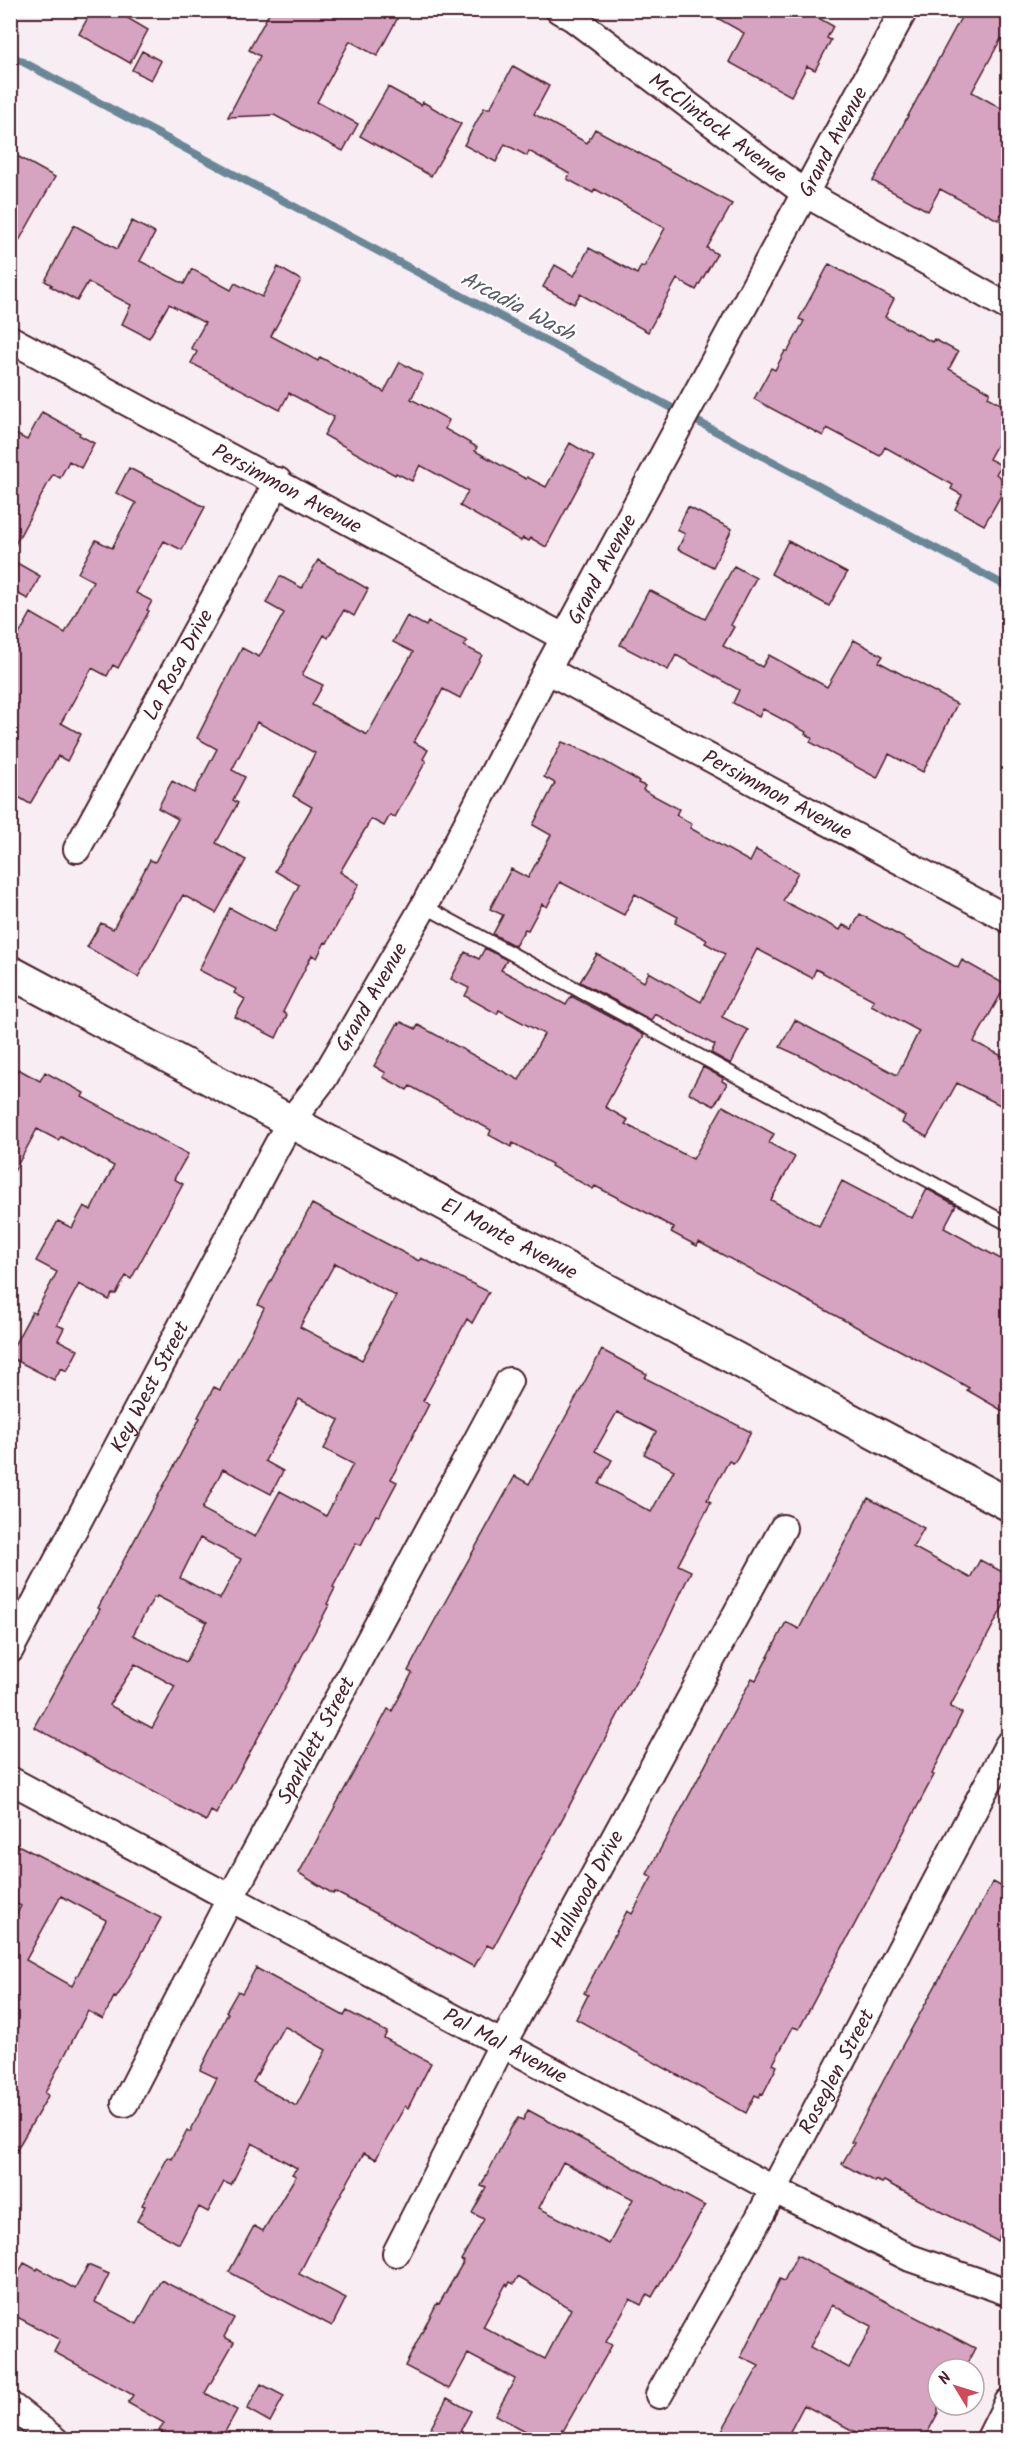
<svg xmlns="http://www.w3.org/2000/svg" width="1019" height="2450" viewBox="0 0 1019 2450" font-family="Kalam,sans-serif">
<rect width="100%" height="100%" fill="#f7edf2"/>
<filter id="ink" filterUnits="userSpaceOnUse"><feTurbulence type="fractalNoise" baseFrequency=".0167" numOctaves="2"/><feDisplacementMap in="SourceGraphic" scale="12" xChannelSelector="R" yChannelSelector="G"/><feConvolveMatrix kernelMatrix="1 2 1 2 8 2 1 2 1" color-interpolation-filters="sRGB"/></filter>
<g filter="url(#ink)">
<g fill="none" stroke-linecap="round" stroke-linejoin="round">
<path stroke="#6b8798" stroke-width="8" d="M 10,55 L 1008,587"/>
</g>
<path fill="#d6a4c0" stroke="#4a1f2b" stroke-width="1.5" fill-rule="evenodd" d="M 92,10 L 114,10 L 148,30 L 130,63 L 79,34 Z
M 271,10 L 402,10 L 377,56 L 350,41 L 317,102 L 358,124 L 343,151 L 274,115 L 228,117 L 260,56 L 249,50 Z
M 703,10 L 804,10 L 833,26 L 827,38 L 831,40 L 815,70 L 807,66 L 791,96 L 729,62 L 744,33 Z
M 965,10 L 1008,10 L 1008,43 L 1001,39 L 972,92 L 1008,112 L 1008,201 L 998,220 L 940,189 L 928,211 L 873,181 Z
M 142,51 L 161,61 L 151,80 L 132,70 Z
M 513,66 L 549,86 L 534,114 L 587,143 L 595,129 L 732,204 L 707,248 L 717,254 L 696,290 L 677,279 L 648,332 L 580,294 L 574,304 L 543,287 L 555,265 L 574,276 L 589,248 L 637,274 L 641,266 L 644,267 L 665,228 L 595,189 L 593,193 L 567,179 L 570,174 L 529,151 L 527,156 L 505,144 L 496,162 L 464,145 L 484,108 L 490,108 Z
M 388,87 L 421,105 L 423,102 L 461,124 L 431,176 L 360,136 Z
M 10,152 L 55,177 L 10,257 Z
M 132,221 L 155,233 L 140,261 L 184,284 L 192,269 L 231,290 L 235,283 L 262,297 L 278,267 L 301,280 L 271,336 L 318,361 L 320,357 L 384,392 L 400,362 L 423,375 L 411,399 L 449,420 L 445,429 L 477,447 L 475,451 L 526,479 L 527,477 L 546,487 L 570,443 L 594,457 L 546,547 L 531,538 L 529,541 L 523,538 L 521,541 L 460,506 L 468,491 L 420,465 L 412,481 L 396,473 L 395,475 L 324,435 L 334,417 L 289,393 L 280,410 L 191,363 L 197,352 L 191,348 L 205,323 L 169,304 L 149,338 L 122,324 L 131,305 L 88,282 L 77,301 L 50,286 L 52,285 L 45,281 L 74,225 L 117,249 Z
M 829,264 L 894,299 L 885,317 L 932,342 L 934,339 L 958,352 L 949,369 L 990,392 L 988,397 L 1008,408 L 1008,424 L 989,459 L 1001,465 L 996,474 L 1008,483 L 984,525 L 955,509 L 962,495 L 951,489 L 953,485 L 885,447 L 880,456 L 827,428 L 823,436 L 754,399 L 771,368 L 775,370 L 785,351 L 788,351 L 804,321 L 799,319 Z
M 42,412 L 80,433 L 79,435 L 94,443 L 81,468 L 69,461 L 60,478 L 53,474 L 10,554 L 10,431 L 27,440 Z
M 129,468 L 205,507 L 182,550 L 164,541 L 136,593 L 152,601 L 147,610 L 149,611 L 118,668 L 113,665 L 107,676 L 92,668 L 61,723 L 81,734 L 67,761 L 58,756 L 30,804 L 10,792 L 10,651 L 31,613 L 65,633 L 93,581 L 78,573 L 96,540 L 112,548 L 136,503 L 116,493 Z
M 688,507 L 732,529 L 713,567 L 678,549 L 685,534 L 677,530 Z
M 788,541 L 847,573 L 829,606 L 771,574 Z
M 10,559 L 40,576 L 28,599 L 10,590 Z
M 318,560 L 368,589 L 354,616 L 344,610 L 328,638 L 324,635 L 302,675 L 323,685 L 312,705 L 367,735 L 413,652 L 393,642 L 407,616 L 426,626 L 428,622 L 467,641 L 464,646 L 482,655 L 460,698 L 443,689 L 414,742 L 428,750 L 423,759 L 426,761 L 395,817 L 390,815 L 384,826 L 371,819 L 340,872 L 359,884 L 327,943 L 325,942 L 317,958 L 312,955 L 283,1012 L 287,1015 L 276,1038 L 235,1017 L 245,999 L 234,993 L 236,989 L 199,970 L 230,908 L 274,932 L 299,885 L 275,871 L 312,807 L 293,796 L 315,753 L 257,722 L 232,770 L 245,777 L 233,800 L 238,803 L 216,843 L 246,860 L 216,913 L 183,895 L 138,977 L 87,947 L 101,923 L 113,929 L 150,860 L 155,862 L 178,819 L 158,808 L 172,781 L 194,793 L 217,749 L 197,738 L 242,648 L 259,657 L 284,613 L 266,603 L 280,576 L 302,588 Z
M 734,566 L 756,578 L 731,625 L 734,627 L 723,646 L 762,667 L 769,655 L 827,687 L 854,640 L 883,656 L 879,662 L 957,704 L 923,772 L 889,754 L 877,778 L 810,742 L 812,738 L 805,734 L 806,732 L 763,709 L 759,717 L 733,703 L 739,690 L 676,655 L 668,670 L 620,645 L 649,590 L 705,619 Z
M 562,742 L 588,752 L 639,781 L 638,783 L 645,786 L 643,790 L 679,809 L 676,815 L 692,824 L 690,828 L 750,862 L 756,850 L 798,872 L 783,901 L 840,930 L 843,925 L 852,929 L 860,914 L 958,968 L 962,960 L 1006,985 L 974,1042 L 1008,1059 L 1008,1109 L 957,1083 L 927,1137 L 902,1123 L 905,1116 L 811,1061 L 780,1047 L 795,1020 L 897,1075 L 919,1031 L 871,1005 L 874,1000 L 816,969 L 812,978 L 757,949 L 722,1017 L 748,1030 L 731,1064 L 711,1053 L 715,1045 L 655,1014 L 651,1020 L 580,982 L 597,954 L 644,982 L 649,972 L 701,1002 L 725,954 L 705,943 L 707,940 L 675,923 L 678,917 L 635,894 L 624,915 L 560,882 L 547,907 L 542,904 L 528,930 L 525,929 L 515,946 L 493,934 L 503,915 L 490,909 L 511,869 L 528,878 L 551,835 L 533,825 L 555,783 L 544,777 Z
M 485,948 L 507,960 L 501,970 L 566,1005 L 571,996 L 644,1035 L 605,1107 L 628,1120 L 625,1124 L 693,1159 L 723,1106 L 774,1134 L 769,1143 L 795,1157 L 771,1200 L 819,1226 L 842,1181 L 912,1218 L 927,1189 L 956,1205 L 944,1228 L 1008,1263 L 1008,1414 L 967,1390 L 969,1388 L 955,1380 L 699,1242 L 697,1246 L 671,1232 L 674,1228 L 651,1215 L 595,1186 L 593,1189 L 551,1166 L 552,1164 L 513,1143 L 511,1147 L 489,1135 L 491,1130 L 410,1086 L 407,1090 L 383,1077 L 386,1073 L 374,1066 L 398,1023 L 400,1024 L 401,1022 L 416,1029 L 418,1025 L 519,1080 L 544,1034 L 499,1010 L 497,1014 L 465,996 L 469,988 L 451,979 L 465,952 L 479,959 Z
M 703,1067 L 723,1078 L 722,1081 L 727,1084 L 714,1106 L 689,1093 Z
M 18,1069 L 40,1081 L 45,1072 L 84,1093 L 82,1097 L 188,1154 L 174,1179 L 183,1184 L 131,1279 L 126,1276 L 116,1294 L 112,1294 L 109,1300 L 79,1284 L 57,1325 L 64,1328 L 58,1340 L 78,1350 L 67,1371 L 61,1368 L 54,1380 L 10,1357 L 10,1353 L 32,1312 L 35,1313 L 57,1272 L 36,1261 L 58,1221 L 72,1228 L 84,1206 L 91,1210 L 114,1166 L 61,1137 L 58,1140 L 37,1129 L 10,1179 L 10,1082 Z
M 312,1204 L 419,1261 L 421,1258 L 489,1292 L 472,1323 L 467,1319 L 423,1401 L 429,1404 L 391,1479 L 397,1482 L 379,1516 L 376,1515 L 361,1545 L 356,1543 L 333,1587 L 335,1588 L 327,1604 L 329,1605 L 271,1714 L 216,1814 L 211,1811 L 206,1821 L 34,1727 L 100,1609 L 98,1608 L 200,1418 L 198,1417 L 214,1387 L 220,1390 L 251,1334 L 264,1308 L 258,1305 ZM 335,1263 L 396,1296 L 362,1360 L 300,1327 ZM 299,1399 L 339,1420 L 324,1449 L 353,1464 L 326,1516 L 280,1491 L 255,1537 L 202,1509 L 223,1469 L 271,1494 L 283,1471 L 265,1461 ZM 200,1538 L 241,1559 L 220,1599 L 180,1578 ZM 157,1596 L 207,1622 L 186,1662 L 133,1635 L 154,1597 L 156,1598 ZM 135,1664 L 175,1686 L 152,1728 L 109,1705 Z
M 602,1350 L 647,1374 L 645,1378 L 751,1432 L 736,1460 L 733,1463 L 729,1461 L 707,1500 L 711,1502 L 678,1565 L 691,1571 L 663,1631 L 493,1948 L 487,1945 L 474,1967 L 368,1909 L 335,1892 L 333,1894 L 299,1873 L 388,1709 L 392,1711 L 412,1673 L 408,1671 L 430,1629 L 515,1476 L 529,1484 ZM 617,1412 L 656,1432 L 644,1454 L 674,1470 L 651,1512 L 599,1484 L 612,1460 L 595,1451 Z
M 868,1498 L 924,1528 L 913,1547 L 970,1578 L 980,1560 L 1008,1575 L 1008,1597 L 950,1707 L 962,1713 L 932,1774 L 934,1775 L 799,2029 L 793,2027 L 773,2064 L 777,2066 L 763,2094 L 761,2093 L 759,2097 L 755,2095 L 746,2113 L 576,2019 L 588,1995 L 584,1993 L 627,1911 L 632,1914 L 652,1877 L 647,1874 L 752,1678 L 756,1680 L 786,1622 L 799,1629 Z
M 10,1841 L 161,1918 L 122,1989 L 116,1998 L 114,1997 L 103,2019 L 88,2011 L 45,2093 L 48,2095 L 47,2098 L 10,2161 L 10,1926 L 21,1906 L 10,1900 ZM 61,1896 L 106,1920 L 72,1986 L 26,1960 Z
M 993,1882 L 1008,1890 L 1008,2219 L 997,2241 L 884,2181 L 882,2183 L 875,2180 L 875,2182 L 842,2164 L 854,2143 L 851,2142 L 897,2055 Z
M 256,1968 L 344,2016 L 347,2011 L 387,2032 L 384,2038 L 431,2063 L 408,2108 L 405,2106 L 376,2159 L 364,2153 L 317,2237 L 318,2237 L 299,2274 L 346,2298 L 332,2326 L 229,2272 L 254,2226 L 263,2231 L 296,2176 L 292,2174 L 297,2168 L 252,2143 L 231,2185 L 224,2182 L 208,2212 L 199,2207 L 179,2244 L 137,2221 L 145,2206 L 142,2205 L 168,2157 L 172,2159 L 187,2130 L 190,2132 L 217,2078 L 200,2070 L 228,2013 L 226,2012 L 238,1991 L 242,1993 ZM 284,2026 L 326,2050 L 296,2106 L 253,2082 Z
M 528,2110 L 705,2206 L 652,2297 L 647,2294 L 641,2305 L 630,2299 L 606,2342 L 612,2345 L 563,2431 L 562,2430 L 556,2439 L 541,2439 L 495,2415 L 515,2379 L 468,2354 L 449,2389 L 405,2366 L 437,2303 L 439,2304 L 464,2261 L 461,2260 L 484,2219 L 472,2213 L 486,2188 L 481,2186 L 511,2128 L 518,2118 L 523,2120 ZM 563,2162 L 633,2199 L 609,2244 L 539,2208 ZM 518,2277 L 571,2309 L 545,2359 L 483,2327 L 506,2284 L 508,2286 L 510,2282 L 514,2284 Z
M 797,2255 L 975,2348 L 964,2369 L 938,2369 L 938,2413 L 924,2439 L 869,2439 L 804,2405 L 786,2439 L 717,2439 L 759,2366 L 741,2357 L 780,2279 L 784,2281 ZM 832,2305 L 872,2326 L 849,2368 L 810,2347 Z
M 24,2263 L 37,2270 L 38,2268 L 75,2289 L 88,2265 L 109,2274 L 95,2302 L 137,2324 L 161,2280 L 234,2318 L 224,2337 L 234,2342 L 205,2393 L 237,2410 L 221,2439 L 174,2439 L 159,2431 L 164,2423 L 128,2403 L 133,2395 L 54,2352 L 60,2340 L 10,2313 L 10,2288 Z
M 261,2384 L 284,2396 L 270,2422 L 247,2409 Z
M 447,2398 L 471,2411 L 456,2439 L 425,2439 Z"/>
<g fill="none" stroke-linecap="round" stroke-linejoin="round">
<g stroke="#4a1f2b" stroke-width="16">
<path id="service" d="M 424,906 L 1008,1224"/>
</g>
<g stroke="#4a1f2b" stroke-width="30">
<g id="minor">
<path id="s1" d="M 559,10 L 573,18 L 806,194 L 1008,307"/>
<path id="s2" d="M 10,339 L 565,638"/>
<path id="s3" d="M 547,670 L 1008,919"/>
<path id="s4" d="M 77,849 L 278,481"/>
<path id="s5" d="M 10,1650 L 265,1168 L 290,1122 L 324,1078 L 424,906 L 547,670 L 904,10"/>
<path id="s6" d="M 10,1780 L 773,2189 L 910,2258 L 1008,2292"/>
<path id="s7" d="M 125,2103 L 231,1897 L 509,1381"/>
<path id="s8" d="M 396,2253 L 503,2043 L 783,1528"/>
<path id="s9" d="M 659,2395 L 760,2216 L 1008,1745"/>
<path d="M 10,2405 L 55,2440"/>
<path d="M 989,2440 L 1008,2402"/>
</g>
</g>
<g stroke="#4a1f2b" stroke-width="36">
<g id="tertiary">
<path id="s10" d="M 10,972 L 1008,1504"/>
</g>
</g>
<use href="#service" stroke="#fff" stroke-width="12"/>
<use href="#minor" stroke="#fff" stroke-width="26"/>
<use href="#tertiary" stroke="#fff" stroke-width="32"/>
</g>
</g>
<g text-anchor="middle" stroke-width="4.5" stroke-linejoin="round" paint-order="stroke">
<g font-size="21" fill="#4a1f2b" stroke="#fff">
<text dy="7" stroke="none"><textPath href="#s1" startOffset="198">McClintock Avenue</textPath></text>
<text dy="7" stroke="none"><textPath href="#s5" startOffset="1719">Grand Avenue</textPath></text>
<text dy="7" stroke="none"><textPath href="#s2" startOffset="315">Persimmon Avenue</textPath></text>
<text dy="7" stroke="none"><textPath href="#s5" startOffset="1233">Grand Avenue</textPath></text>
<text dy="7" stroke="none"><textPath href="#s4" startOffset="210">La Rosa Drive</textPath></text>
<text dy="7" stroke="none"><textPath href="#s3" startOffset="262">Persimmon Avenue</textPath></text>
<text dy="7" stroke="none"><textPath href="#s5" startOffset="747">Grand Avenue</textPath></text>
<text dy="7" stroke="none"><textPath href="#s10" startOffset="566">El Monte Avenue</textPath></text>
<text dy="7" stroke="none"><textPath href="#s5" startOffset="298">Key West Street</textPath></text>
<text dy="7" stroke="none"><textPath href="#s7" startOffset="410">Sparklett Street</textPath></text>
<text dy="7" stroke="none"><textPath href="#s8" startOffset="411">Hallwood Drive</textPath></text>
<text dy="7" stroke="none"><textPath href="#s6" startOffset="562">Pal Mal Avenue</textPath></text>
<text dy="7" stroke="none"><textPath href="#s9" startOffset="369">Roseglen Street</textPath></text>
</g>
<g font-size="22" font-style="italic" fill="#5d5c6a" stroke="#fff">
<text transform="translate(518 305) rotate(28)" y="8">Arcadia Wash</text>
</g>
</g>
<rect width="1019" height="2450" fill="none" stroke="#fff" stroke-width="36"/>
<rect x="18" y="18" width="983" height="2414" fill="none" stroke="#4a1f2b" stroke-width="2" filter="url(#ink)"/>
<g transform="translate(956 2387) rotate(308)"><circle r="28" fill="#ffffff" stroke="#b7a5aa" stroke-width="1.5"/>
<path d="M0-4.5L10 22L0 15L-10 22Z" fill="#d1495b"/>
<text y="-9" font-size="16" font-weight="bold" text-anchor="middle" fill="#4a1f2b">N</text>
</g>
</svg>
